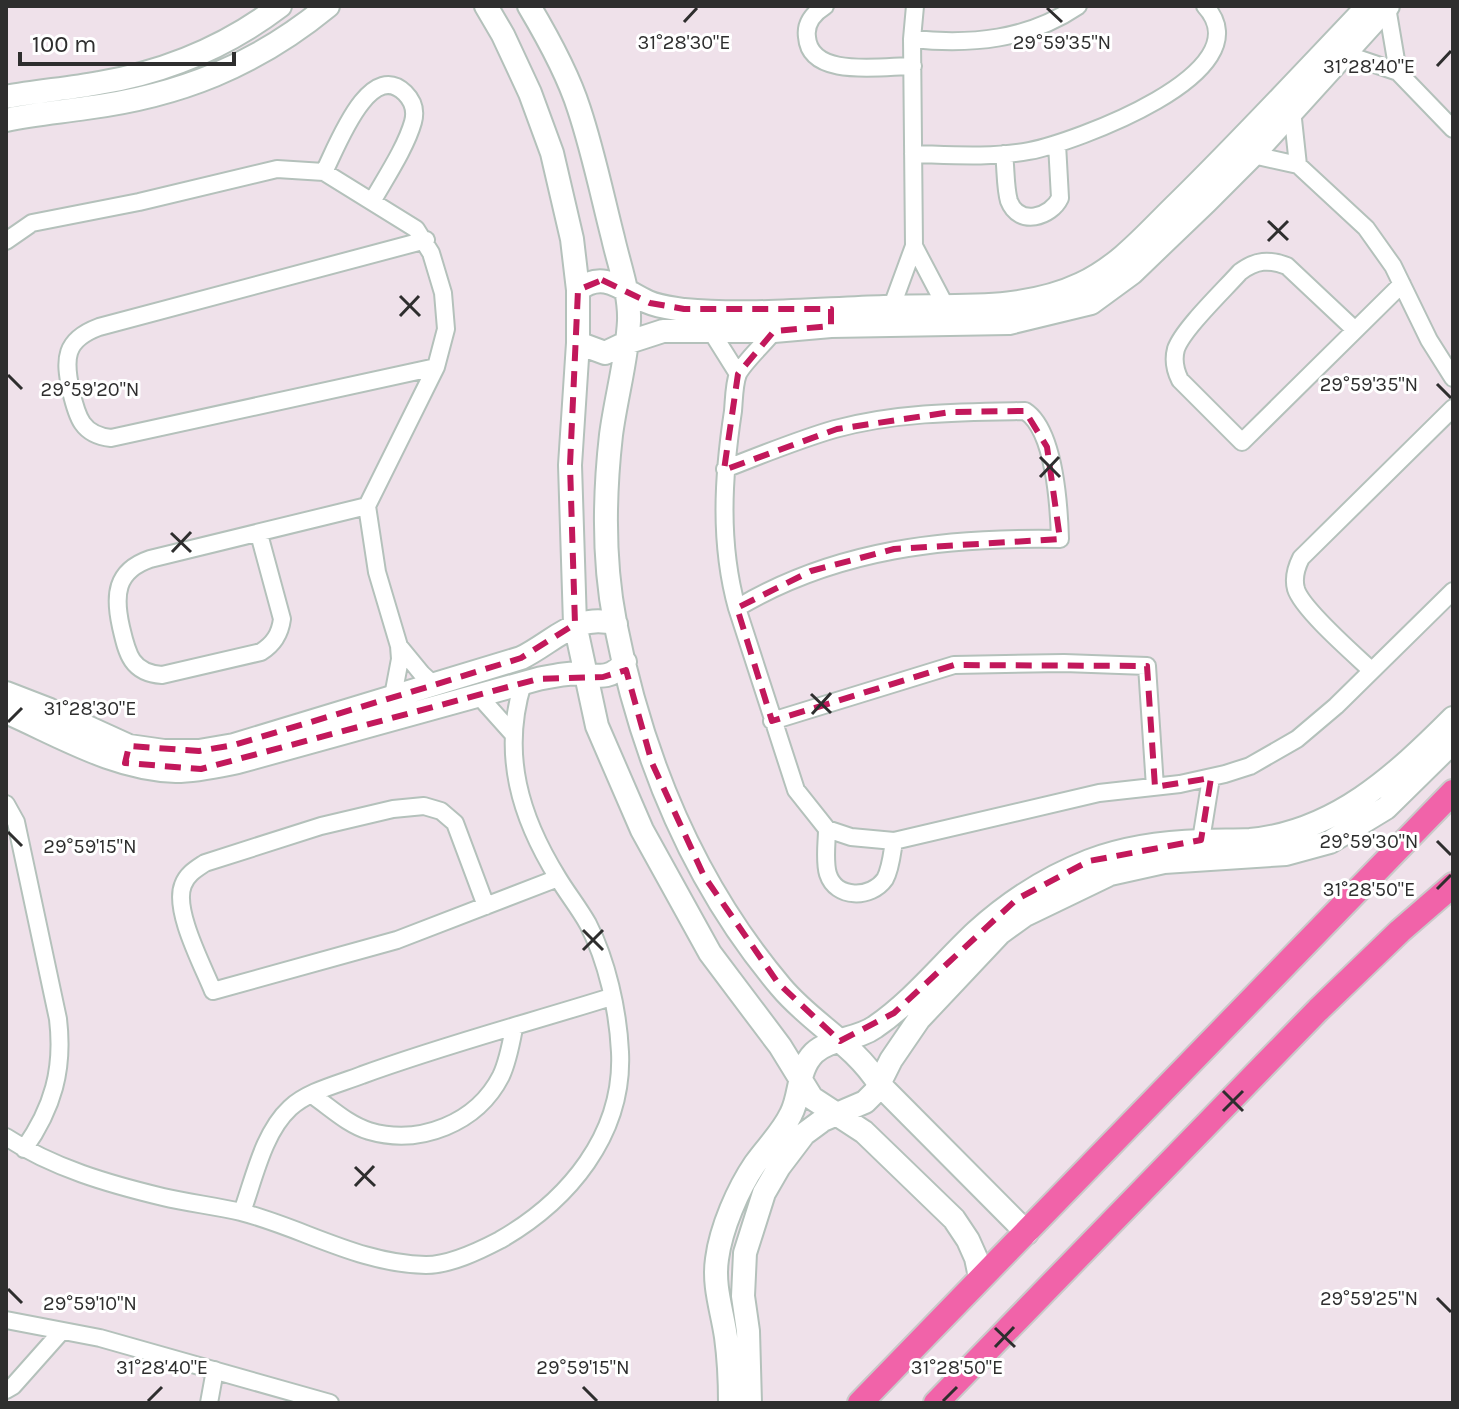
<svg xmlns="http://www.w3.org/2000/svg" width="1459" height="1409" viewBox="0 0 1459 1409" font-family="Karla,sans-serif">
<rect width="100%" height="100%" fill="#efe1ea"/>
<g fill="none" stroke-linecap="round" stroke-linejoin="round">
<g stroke="#b4c1bb" stroke-width="20">
<path id="street" d="M 825,6 C 814,13 805,23 807,37 C 810,79 882,66 913,66
M 1387,7 L 1398,72
M 912,39 C 971,45 1028,40 1078,6
M 1345,54 L 1398,72 L 1453,129
M 1292,110 L 1298,165
M 913,154 C 951,155 991,158 1029,151 C 1072,143 1267,73 1205,6
M 1004,154 C 1006,169 1005,187 1009,201 C 1019,227 1051,217 1060,198 L 1057,144
M 1253,155 L 1298,165 L 1366,228 L 1393,266 L 1429,340 L 1453,378
M 324,172 C 336,149 369,58 405,93 C 413,101 416,111 413,122 C 406,147 386,177 373,200
M 426,240 L 99,327 C 64,340 64,359 71,391 C 77,417 82,435 111,438 L 436,367
M 6,241 L 32,223 L 139,202 L 277,169 L 324,172 L 416,229 L 431,253 L 443,293 L 446,329 L 436,367 L 367,506 L 377,572 L 399,646 L 400,659 L 393,696
M 914,246 L 945,305
M 892,306 L 914,246 L 912,39 L 915,6
M 1354,329 L 1287,266 C 1269,259 1256,260 1240,272 C 1224,290 1183,329 1176,349 C 1173,360 1175,370 1180,380 L 1242,442 L 1402,284
M 711,331 L 738,374
M 774,331 C 765,343 744,362 738,374 C 734,384 734,400 733,411 C 723,477 719,543 737,608 L 796,790 L 827,829 L 851,837 L 894,841 L 1099,793 L 1180,784 L 1225,774 L 1250,766 L 1297,739 L 1336,706 L 1453,591
M 725,469 C 761,455 797,440 835,429 C 897,412 962,412 1025,411 C 1055,430 1059,507 1060,539 C 946,537 836,549 737,608
M 259,534 L 282,619 C 280,634 274,644 261,652 L 162,675 C 131,673 127,653 121,627 C 114,596 115,571 150,559 L 367,506
M 399,646 L 422,674 L 434,685
M 1371,670 C 1354,654 1302,609 1296,589 C 1293,578 1296,568 1301,558 L 1453,408
M 479,696 L 513,734
M 772,721 L 954,665 L 1064,663 L 1147,666 L 1155,787
M 6,804 L 16,822 L 58,1019 C 64,1069 53,1108 24,1149
M 827,829 C 827,842 824,861 828,874 C 836,899 871,899 885,879 C 891,868 892,853 894,841
M 1201,840 L 1211,778
M 486,906 L 455,823 L 441,811 L 424,806 L 393,809 L 321,826 L 205,863 C 196,869 187,874 183,885 C 173,910 203,966 213,991 L 397,940 L 558,878
M 312,1095 C 331,1108 347,1124 369,1131 C 420,1146 477,1123 501,1076 C 508,1061 511,1044 514,1028
M 6,1137 C 53,1168 109,1184 163,1197 C 189,1203 215,1206 241,1212 C 303,1228 360,1264 426,1265 C 450,1265 479,1251 500,1240 C 568,1201 624,1135 620,1052 C 618,1010 607,961 588,924 C 579,908 567,893 558,878 C 520,817 501,754 523,683
M 242,1212 C 254,1179 263,1133 290,1108 C 308,1091 339,1084 362,1075 C 444,1045 528,1023 611,997
M 6,1320 L 100,1338 L 330,1403
M 6,1390 L 13,1386 L 61,1332
M 209,1403 L 215,1370"/>
</g>
<g stroke="#b4c1bb" stroke-width="26">
<path id="secondary" d="M 486,6 L 503,35 L 530,93 L 552,153 L 572,239 L 578,290 L 578,343 L 570,465 L 575,624 L 597,726 L 642,830 L 710,953 L 780,1046 L 812,1098 L 864,1132 L 954,1219 L 968,1240 L 976,1258 L 980,1277
M 529,6 C 548,38 568,74 579,109 C 593,151 602,195 613,238 C 619,265 630,293 629,321 C 627,359 616,397 611,435 C 604,497 603,560 615,622 C 641,755 693,883 781,987 C 811,1023 854,1044 879,1084 L 1027,1233
M 6,97 C 37,91 68,89 99,83 C 166,72 226,47 280,6
M 6,120 C 33,114 59,112 86,108 C 179,96 255,66 328,6
M 578,290 C 604,269 623,291 648,302 C 659,307 672,308 684,310 C 747,316 820,309 884,307 C 949,304 1020,313 1081,284 C 1120,266 1148,232 1178,203 C 1243,139 1305,72 1368,6
M 578,343 L 605,353 L 626,343 L 663,331 L 774,331 L 831,326 L 1009,323 L 1091,303 L 1132,273 L 1206,202 L 1253,155 L 1388,6
M 6,693 L 50,710 L 129,746 L 164,751 L 199,751 L 234,745 L 521,658 C 554,642 576,612 616,624
M 6,712 C 61,736 114,769 176,771 C 197,771 218,766 238,762 L 538,679 C 553,676 570,672 584,674 C 602,677 612,678 625,662
M 730,1403 C 730,1380 729,1359 726,1337 C 722,1310 713,1286 717,1259 C 721,1228 738,1189 755,1164 C 767,1147 782,1133 791,1114 C 801,1095 797,1070 814,1053 C 830,1038 857,1040 875,1027 C 913,1001 943,963 976,932 C 1008,903 1048,877 1089,861 C 1123,848 1165,842 1202,841 C 1218,840 1234,841 1250,840 C 1335,832 1395,776 1453,718
M 750,1403 L 748,1331 L 743,1296 L 745,1253 L 764,1193 L 779,1167 L 804,1134 L 823,1120 L 865,1102 L 875,1092 L 891,1060 L 919,1019 L 1000,933 L 1025,915 L 1110,874 L 1164,862 L 1286,854 L 1330,842 L 1386,808 L 1453,742"/>
</g>
<g stroke="#c9c9c9" stroke-width="28">
<path id="primary" d="M 860,1403 L 1453,792
M 936,1403 L 1318,1010 L 1400,931 L 1453,885"/>
</g>
<use href="#street" stroke="#fff" stroke-width="16"/>
<use href="#secondary" stroke="#fff" stroke-width="22"/>
<use href="#primary" stroke="#f163a9" stroke-width="24"/>
</g>
<path fill="none" stroke="#c2185b" stroke-width="6" stroke-dasharray="16 10" stroke-linejoin="round" d="M 602,280 L 650,303 L 684,309 L 831,309 L 831,326 L 774,331 L 738,374 L 724,470 L 837,429 L 951,412 L 1025,411 L 1047,447 L 1060,539 L 894,549 L 811,571 L 737,608 L 772,721 L 954,665 L 1147,666 L 1155,787 L 1211,778 L 1201,840 L 1089,861 L 1017,899 L 894,1013 L 840,1041 L 778,983 L 704,876 L 652,763 L 626,670 L 603,677 L 538,679 L 201,769 L 125,763 L 129,746 L 199,751 L 234,745 L 434,685 L 521,658 L 575,624 L 570,465 L 578,290 Z"/>
<path fill="none" stroke="#2e2e2e" stroke-width="3" d="M 1047,8 L 1062,22M 684,22 L 697,8M 1437,66 L 1451,51M 1268,221 L 1288,240M 1268,241 L 1288,221M 400,296 L 420,316M 400,316 L 419,296M 8,375 L 22,389M 1437,384 L 1451,398M 1040,457 L 1060,477M 1040,477 L 1059,457M 171,533 L 191,552M 172,552 L 191,532M 811,694 L 831,713M 812,714 L 831,693M 8,722 L 22,708M 8,832 L 22,846M 1437,841 L 1451,855M 1437,889 L 1451,875M 583,930 L 603,950M 583,950 L 603,930M 1223,1091 L 1243,1111M 1223,1111 L 1243,1091M 355,1167 L 375,1186M 355,1186 L 374,1166M 8,1289 L 22,1303M 1437,1298 L 1451,1312M 995,1328 L 1015,1347M 995,1347 L 1014,1327M 583,1387 L 597,1401M 148,1401 L 162,1387M 943,1401 L 957,1387"/>
<g font-size="20" text-anchor="middle" fill="#2e2e2e" stroke="#fff" stroke-width="6" stroke-linejoin="round" paint-order="stroke">
<text x="1062" y="49">29°59'35"N</text>
<text x="684" y="49">31°28'30"E</text>
<text x="1369" y="73">31°28'40"E</text>
<text x="1369" y="391">29°59'35"N</text>
<text x="90" y="396">29°59'20"N</text>
<text x="90" y="715">31°28'30"E</text>
<text x="1369" y="848">29°59'30"N</text>
<text x="90" y="853">29°59'15"N</text>
<text x="1369" y="896">31°28'50"E</text>
<text x="1369" y="1305">29°59'25"N</text>
<text x="90" y="1310">29°59'10"N</text>
<text x="162" y="1374">31°28'40"E</text>
<text x="957" y="1374">31°28'50"E</text>
<text x="583" y="1374">29°59'15"N</text>
</g>
<rect width="1459" height="1409" fill="none" stroke="#2e2e2e" stroke-width="16"/>
<path d="M20 52v12h214v-12" fill="none" stroke="#2e2e2e" stroke-width="4"/>
<text x="32" y="52" font-size="24" fill="#2e2e2e" stroke="#ffffff" stroke-width="6" paint-order="stroke">100 m</text>
</svg>
